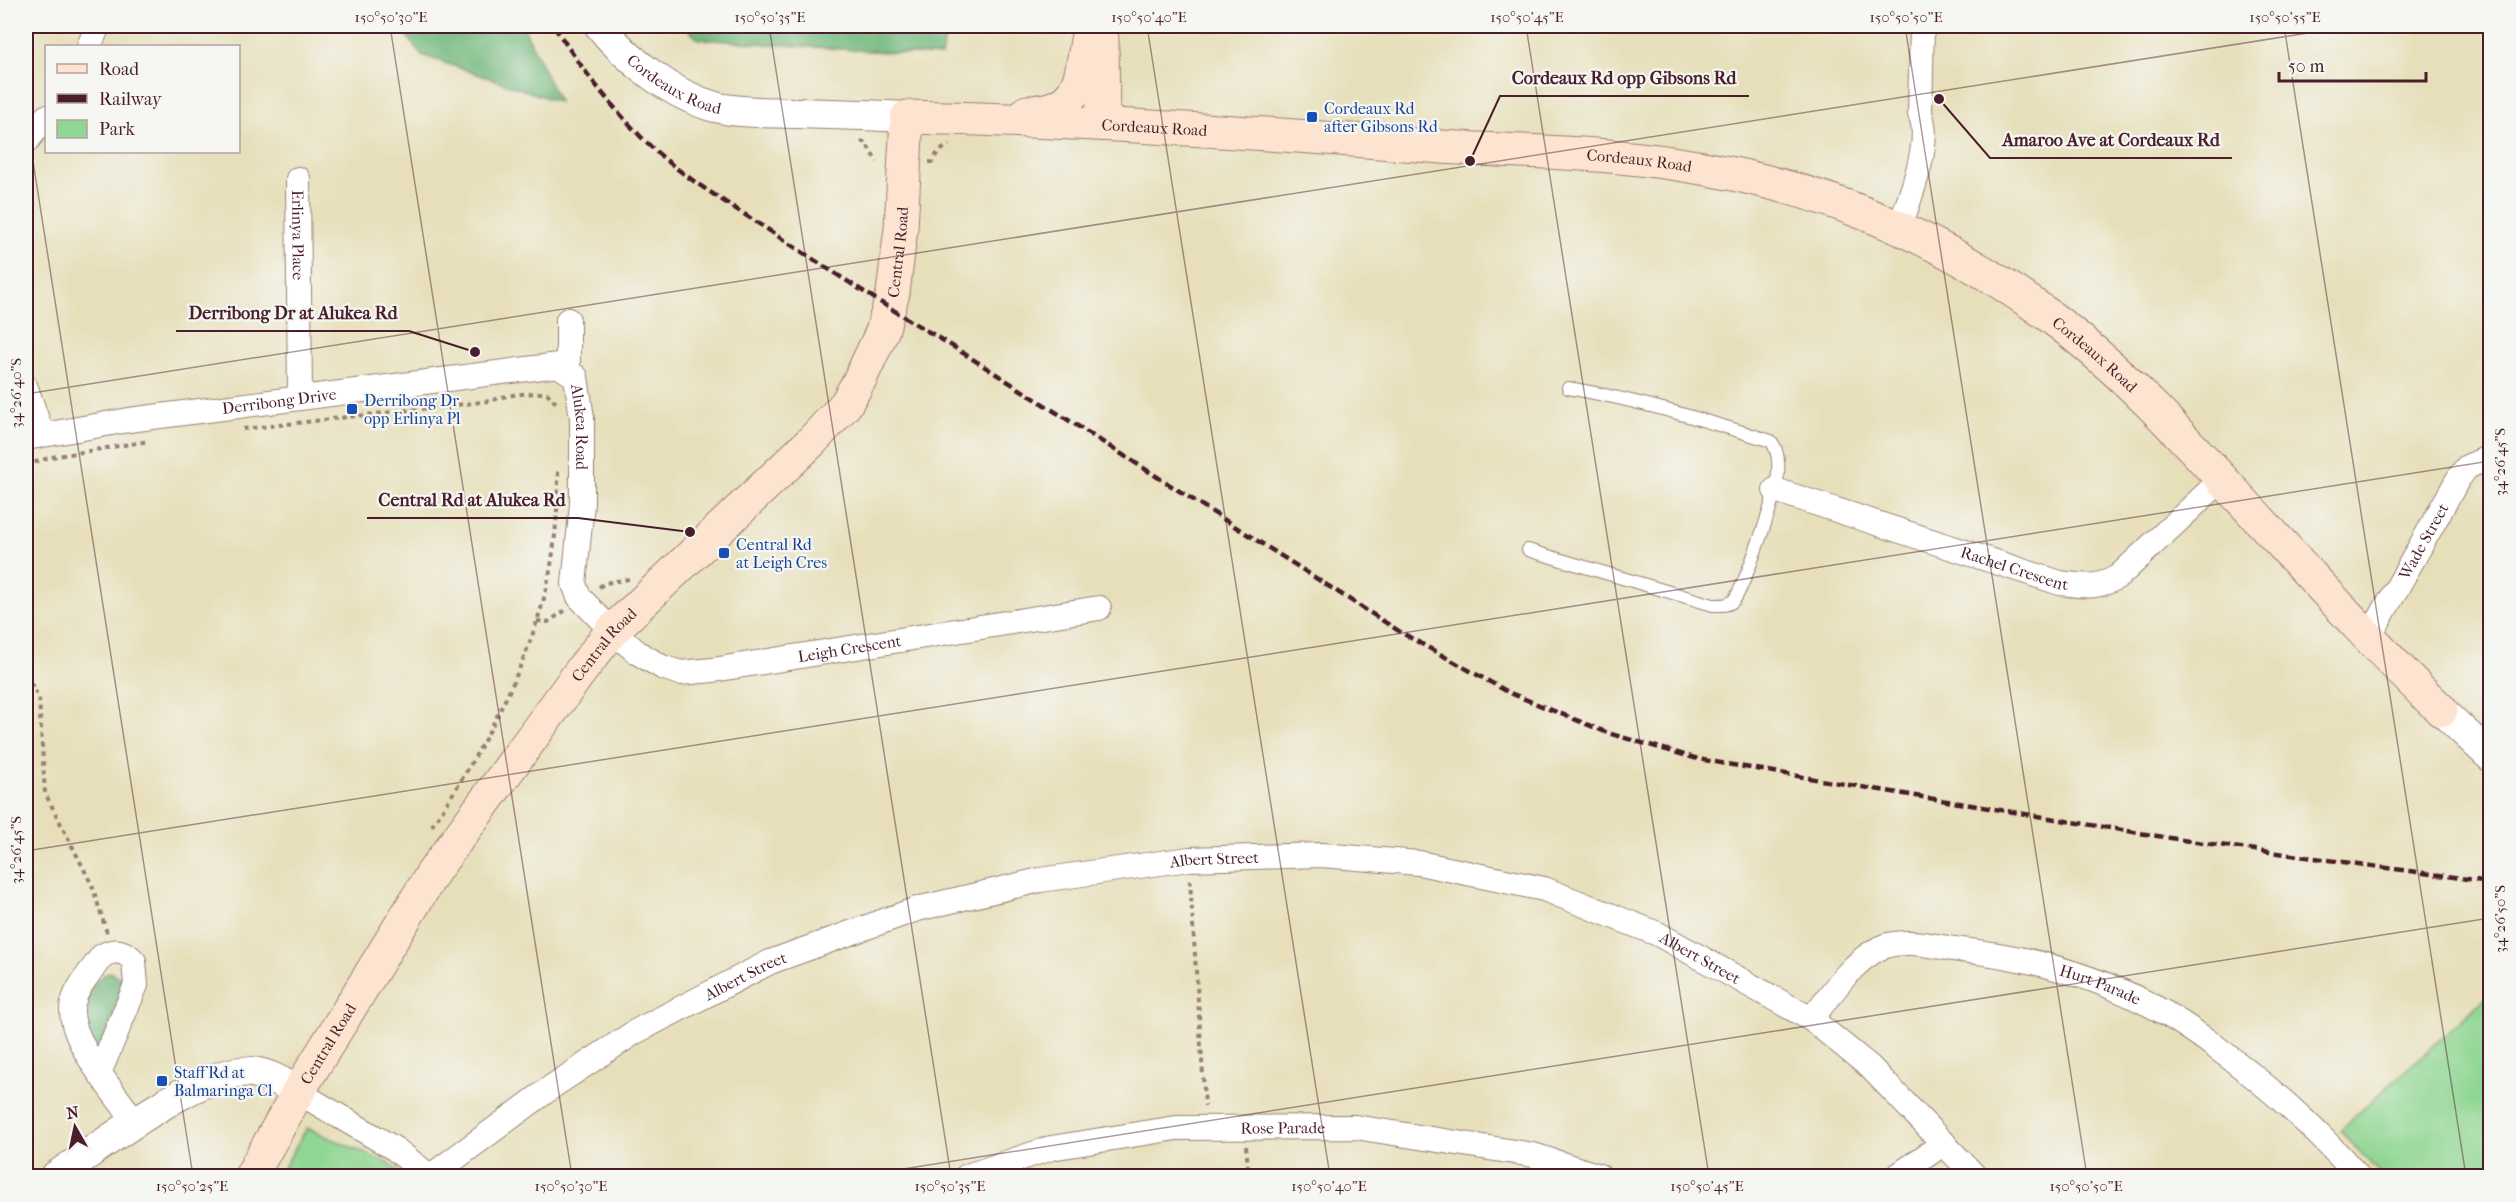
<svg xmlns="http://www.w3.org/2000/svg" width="2516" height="1202" viewBox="0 0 2516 1202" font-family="'IM FELL French Canon',serif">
<rect width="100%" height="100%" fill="#f6f6f2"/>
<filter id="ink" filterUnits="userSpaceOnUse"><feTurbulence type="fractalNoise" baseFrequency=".0167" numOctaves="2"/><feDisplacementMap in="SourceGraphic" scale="12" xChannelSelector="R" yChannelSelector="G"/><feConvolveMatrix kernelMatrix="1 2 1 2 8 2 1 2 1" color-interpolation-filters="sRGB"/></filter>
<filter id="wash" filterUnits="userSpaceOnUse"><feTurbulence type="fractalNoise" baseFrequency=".008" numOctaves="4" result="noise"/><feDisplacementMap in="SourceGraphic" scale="24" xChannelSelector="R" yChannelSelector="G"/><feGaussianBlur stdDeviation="1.35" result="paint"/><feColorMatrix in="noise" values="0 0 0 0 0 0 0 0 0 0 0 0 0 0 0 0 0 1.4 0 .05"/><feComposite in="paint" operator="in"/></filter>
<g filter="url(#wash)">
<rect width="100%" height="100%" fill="#e7dfba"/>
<path fill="#8ed691" stroke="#6c7a5e" stroke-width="1.5" d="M 2490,994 L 2490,1176 L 2382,1176 L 2340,1130 Z
M 307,1128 L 392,1165 L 402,1176 L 279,1176 Z"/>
<path fill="#72b77b" stroke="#5e6b53" stroke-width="1.5" d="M 399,26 L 523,26 L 559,102 L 422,55 Z
M 685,26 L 948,26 L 941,56 L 698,39 Z
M 109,972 L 122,978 L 120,1001 L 97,1054 C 93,1048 85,1041 83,1034 C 76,1009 87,984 109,972 Z"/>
</g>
<g filter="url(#ink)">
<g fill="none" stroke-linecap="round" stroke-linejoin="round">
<g stroke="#987f72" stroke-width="14">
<path id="service" d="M 1528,550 L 1713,605 C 1721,605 1729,606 1734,600 C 1744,587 1771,509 1775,490 C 1779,475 1781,453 1771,441 C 1704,420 1638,400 1568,388"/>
</g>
<g stroke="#987f72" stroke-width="26">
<g id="minor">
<path d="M 89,46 L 98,26"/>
<path d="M 26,142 L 46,117"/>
<path id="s1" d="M 298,179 L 300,397"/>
<path d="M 1900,226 C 1909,200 1933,140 1920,114 L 1922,26"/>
<path d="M 568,370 L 568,320"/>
<path d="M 26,388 L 42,434"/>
<path id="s2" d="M 26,438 L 129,420 L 558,365 L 576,377 L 582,418 L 582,504 L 574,584 L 579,597 L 612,631 L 638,653 L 662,667 L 680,673 L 713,670 L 1099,608"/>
<path id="s3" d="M 1775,490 L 2060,583 C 2084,586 2098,589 2119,576 L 2222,479"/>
<path id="s4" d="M 2369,638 L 2458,479 L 2467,467 L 2490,457"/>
<path id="s5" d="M 1811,1019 C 1831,995 1851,962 1880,948 C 1903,937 1937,947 1961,950 C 2029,957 2096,976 2156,1008 C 2177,1019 2198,1034 2217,1048 C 2271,1088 2313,1126 2358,1176"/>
<path d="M 100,1071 L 136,985 L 134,961 C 125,951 114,948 102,956 C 92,970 77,986 73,1003 C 64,1036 117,1096 136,1123"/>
<path d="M 298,1092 L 395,1149 L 429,1176"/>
<path id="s6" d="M 431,1176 L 553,1086 L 635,1032 L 770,962 L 917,909 L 1040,880 L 1189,859 L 1321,855 L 1419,863 L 1544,889 L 1658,934 L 1811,1019 L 1870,1067 L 1975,1176"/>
<path id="s7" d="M 967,1176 L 1051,1148 L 1176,1128 L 1355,1127 L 1533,1155 L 1599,1176"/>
<path d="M 1897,1176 L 1944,1143"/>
</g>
</g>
<g stroke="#987f72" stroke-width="32">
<g id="tertiary">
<path id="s8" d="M 600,26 C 627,60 672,95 715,107 C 740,113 766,112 792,113 C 830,114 869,115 907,117"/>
<path d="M 2441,710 L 2490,756"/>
<path d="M 56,1176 C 98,1149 205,1065 252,1072 C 269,1074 284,1083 298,1092"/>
</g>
</g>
<g stroke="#987f72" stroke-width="35">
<g id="secondary">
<path d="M 1102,39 L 1103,124"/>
<path d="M 1027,112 C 1088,111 1079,70 1090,26"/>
<path id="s9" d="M 251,1176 L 298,1092 L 434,871 L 583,668 L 612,631 L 812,441 L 846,404 L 859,381 L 882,332 L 893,293 L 901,228 L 907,117 C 1081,121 1255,132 1429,146 C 1493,151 1557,151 1620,157 C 1781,172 1917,220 2048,315 C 2116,365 2174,427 2231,489 C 2300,563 2368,640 2441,710"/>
</g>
</g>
<path stroke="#987f72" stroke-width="4" stroke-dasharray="4.5 4.5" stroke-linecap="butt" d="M 861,141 L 866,143 L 877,162
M 929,162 L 932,162 L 938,152 L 949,145
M 243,429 L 490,401 C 508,394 529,393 547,393 L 557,404
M 26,465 L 52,457 L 149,441
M 599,587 L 605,583 L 629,579
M 537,621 L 548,622 L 566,610
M 26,675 L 39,698 L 45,793 L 92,885 L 107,933
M 432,826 C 475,761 514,693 538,618 C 554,571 558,518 558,469
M 1190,880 L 1205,1106
M 1246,1146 L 1249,1176"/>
<use href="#service" stroke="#fff" stroke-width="12"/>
<use href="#minor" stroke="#fff" stroke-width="24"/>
<use href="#tertiary" stroke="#fff" stroke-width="30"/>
<use href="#secondary" stroke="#fde4d1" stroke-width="33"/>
<path stroke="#4a1f2b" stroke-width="4.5" stroke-dasharray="9 4.5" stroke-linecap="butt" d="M 554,26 C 580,67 610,105 644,140 C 678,174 721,199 761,225 C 823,266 885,306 949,344 L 1402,633 L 1510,693 L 1608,733 L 1698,759 L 1850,785 L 2182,840 L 2490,882"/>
</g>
</g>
<path fill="none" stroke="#4a1f2b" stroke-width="1.5" stroke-opacity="0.45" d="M 390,26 L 572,1176M 769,26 L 951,1176M 1147,26 L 1330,1176M 1526,26 L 1709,1176M 1905,26 L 2087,1176M 2284,26 L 2466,1176M 26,117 L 193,1176M 26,394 L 2352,26M 26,851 L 2490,461M 859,1176 L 2490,918"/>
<g fill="#1a4fb4" stroke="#f6f6f2" stroke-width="2">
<rect x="1306" y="111" width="12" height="12" rx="3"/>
<rect x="346" y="403" width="12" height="12" rx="3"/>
<rect x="718" y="547" width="12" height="12" rx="3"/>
<rect x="156" y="1075" width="12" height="12" rx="3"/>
</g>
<g text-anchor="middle" stroke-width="4.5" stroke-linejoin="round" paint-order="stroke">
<g font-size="16" fill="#4a1f2b" stroke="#f6f6f2">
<text dy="6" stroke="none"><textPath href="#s8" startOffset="96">Cordeaux Road</textPath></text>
<text dy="6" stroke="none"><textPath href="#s9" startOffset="1526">Cordeaux Road</textPath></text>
<text dy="6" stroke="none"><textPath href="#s9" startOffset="2012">Cordeaux Road</textPath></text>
<text dy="6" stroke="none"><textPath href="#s1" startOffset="56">Erlinya Place</textPath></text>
<text dy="6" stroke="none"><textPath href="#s9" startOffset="1143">Central Road</textPath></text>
<text dy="6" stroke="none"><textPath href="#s9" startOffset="2516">Cordeaux Road</textPath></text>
<text dy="6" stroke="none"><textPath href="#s2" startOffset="256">Derribong Drive</textPath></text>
<text dy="6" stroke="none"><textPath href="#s2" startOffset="609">Alukea Road</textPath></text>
<text dy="6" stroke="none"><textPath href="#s4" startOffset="111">Wade Street</textPath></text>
<text dy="6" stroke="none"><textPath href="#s3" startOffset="252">Rachel Crescent</textPath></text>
<text dy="6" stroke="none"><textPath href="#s9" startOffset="639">Central Road</textPath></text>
<text dy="6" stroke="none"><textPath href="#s2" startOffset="1080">Leigh Crescent</textPath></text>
<text dy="6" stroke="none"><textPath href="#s6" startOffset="860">Albert Street</textPath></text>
<text dy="6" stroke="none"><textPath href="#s6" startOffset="1364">Albert Street</textPath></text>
<text dy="6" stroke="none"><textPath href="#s6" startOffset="374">Albert Street</textPath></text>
<text dy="6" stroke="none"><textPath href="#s5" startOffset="326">Hurt Parade</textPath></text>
<text dy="6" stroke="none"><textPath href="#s9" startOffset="153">Central Road</textPath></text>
<text dy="6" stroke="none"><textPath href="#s7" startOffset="322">Rose Parade</textPath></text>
</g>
<g font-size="16" fill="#164399" stroke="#f6f6f2" text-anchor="start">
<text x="1324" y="114">Cordeaux Rd<tspan x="1324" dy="18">after Gibsons Rd</tspan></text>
<text x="364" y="406">Derribong Dr<tspan x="364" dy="18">opp Erlinya Pl</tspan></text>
<text x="736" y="550">Central Rd<tspan x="736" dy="18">at Leigh Cres</tspan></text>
<text x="174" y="1078">Staff Rd at<tspan x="174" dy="18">Balmaringa Cl</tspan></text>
</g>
</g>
<path fill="none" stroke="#4a1f2b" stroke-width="2" d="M1470 161L1500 96H1749M1939 99L1990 158H2232M475 352L409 331H176M690 532L578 518H367"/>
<g fill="#4a1f2b" stroke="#f6f6f2" stroke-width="2">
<circle cx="1470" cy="161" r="6"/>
<circle cx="1939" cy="99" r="6"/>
<circle cx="475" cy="352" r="6"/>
<circle cx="690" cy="532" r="6"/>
</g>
<g font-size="18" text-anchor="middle" font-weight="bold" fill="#4a1f2b" stroke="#f6f6f2" stroke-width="4.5" stroke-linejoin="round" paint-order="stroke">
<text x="1624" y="84">Cordeaux Rd opp Gibsons Rd</text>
<text x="2111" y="146">Amaroo Ave at Cordeaux Rd</text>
<text x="293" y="319">Derribong Dr at Alukea Rd</text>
<text x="472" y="506">Central Rd at Alukea Rd</text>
</g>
<rect width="2516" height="1202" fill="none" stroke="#f6f6f2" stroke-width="66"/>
<rect x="45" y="45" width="195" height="108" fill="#f6f6f2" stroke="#b1a0a2" stroke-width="1.5"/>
<rect x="57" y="64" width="30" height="9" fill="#fde4d1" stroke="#b1a0a2" stroke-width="1.5"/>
<text x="99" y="75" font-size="18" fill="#4a1f2b">Road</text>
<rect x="57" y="94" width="30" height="9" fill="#4a1f2b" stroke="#b1a0a2" stroke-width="1.5"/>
<text x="99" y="105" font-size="18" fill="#4a1f2b">Railway</text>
<rect x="57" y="120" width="30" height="18" fill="#8ed691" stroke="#b1a0a2" stroke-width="1.5"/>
<text x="99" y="135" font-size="18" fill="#4a1f2b">Park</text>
<g transform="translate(75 1127) rotate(351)" stroke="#f6f6f2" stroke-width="4.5" paint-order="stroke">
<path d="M0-4.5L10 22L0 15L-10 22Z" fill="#4a1f2b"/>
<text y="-9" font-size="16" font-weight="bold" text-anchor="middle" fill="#4a1f2b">N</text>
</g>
<path d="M2279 72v9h147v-9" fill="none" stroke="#4a1f2b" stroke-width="3"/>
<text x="2288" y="72" font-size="18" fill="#4a1f2b" stroke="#f6f6f2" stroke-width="4.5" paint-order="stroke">50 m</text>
<rect x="33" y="33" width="2450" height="1136" fill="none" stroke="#4a1f2b" stroke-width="2"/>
<g font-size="15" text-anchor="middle" fill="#4a1f2b">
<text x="391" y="22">150°50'30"E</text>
<text x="770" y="22">150°50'35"E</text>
<text x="1149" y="22">150°50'40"E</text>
<text x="1527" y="22">150°50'45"E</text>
<text x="1906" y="22">150°50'50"E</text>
<text x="2285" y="22">150°50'55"E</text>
<text transform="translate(16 393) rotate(-90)" y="5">34°26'40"S</text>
<text transform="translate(2500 462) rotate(-90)" y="5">34°26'45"S</text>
<text transform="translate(16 850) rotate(-90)" y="5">34°26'45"S</text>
<text transform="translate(2500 919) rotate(-90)" y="5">34°26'50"S</text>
<text x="192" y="1191">150°50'25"E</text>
<text x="571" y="1191">150°50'30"E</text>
<text x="950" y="1191">150°50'35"E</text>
<text x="1329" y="1191">150°50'40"E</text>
<text x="1707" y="1191">150°50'45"E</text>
<text x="2086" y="1191">150°50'50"E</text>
</g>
</svg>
